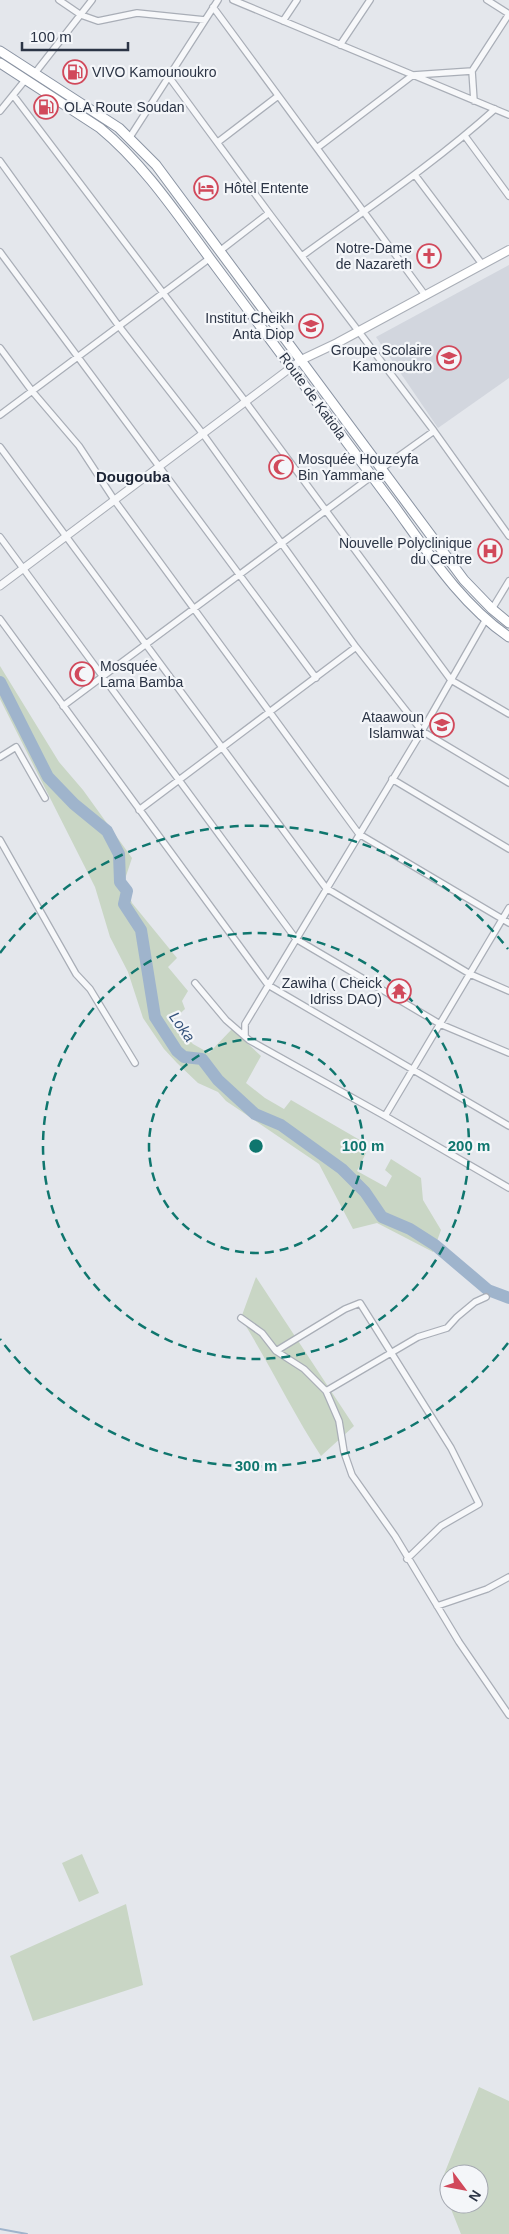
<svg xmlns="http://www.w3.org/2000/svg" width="509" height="2234" viewBox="0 0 509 2234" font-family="Arial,sans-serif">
<rect width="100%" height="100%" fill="#e4e7ec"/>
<path fill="#d2d6de" d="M 509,265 L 509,378 L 438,428 L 376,337 Z"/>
<path fill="#c9d6c5" d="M 0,666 L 59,762 L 83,790 L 132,858 L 124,882 L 132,903 L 177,958 L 168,967 L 188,991 L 182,1001 L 185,1009 L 171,1022 L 193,1044 L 209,1053 L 232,1029 L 261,1056 L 246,1083 L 265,1098 L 284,1109 L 291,1100 L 365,1143 L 360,1150 L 366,1153 L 357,1171 L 386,1187 L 392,1176 L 385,1170 L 391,1159 L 421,1178 L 423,1200 L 441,1230 L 433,1252 L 377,1223 L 353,1229 L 319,1164 L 226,1101 L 218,1092 L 198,1083 L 177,1063 L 164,1049 L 143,1018 L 128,972 L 110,937 L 95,887 L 0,699 Z
M 256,1277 L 354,1426 L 321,1456 C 292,1411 269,1363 241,1318 Z
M 82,1854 L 99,1893 L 79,1902 L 62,1863 Z
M 126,1904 L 143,1985 L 33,2021 L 10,1956 Z
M 479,2087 L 509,2101 L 509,2234 L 461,2234 L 449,2204 L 479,2204 L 479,2174 L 449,2174 L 449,2203 L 441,2182 Z"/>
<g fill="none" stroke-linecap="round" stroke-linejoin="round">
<path stroke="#9fb4cc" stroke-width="2" d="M 0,2229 L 27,2234"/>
<path stroke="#9fb4cc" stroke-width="12" d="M 0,682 L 48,777 L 74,804 L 107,831 L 119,854 L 120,882 L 127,891 L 124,904 L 141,930 L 155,1017 L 177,1051 L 184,1057 L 202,1059 L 218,1080 L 255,1114 L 281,1125 L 342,1169 L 365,1192 L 382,1217 L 410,1229 L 435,1245 L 488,1290 L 509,1298"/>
<g stroke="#a9aeb7" stroke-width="8">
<path id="minor" d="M 59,0 L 81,15 L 98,21 L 137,13 L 205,20
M 233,0 L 509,115
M 487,0 L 509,14
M 213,7 L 425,295
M 283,21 L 297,0
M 340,45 L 370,0
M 35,73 L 92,0
M 169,77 L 269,213 L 434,431 L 509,536
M 13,95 L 245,401 L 451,680 L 509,714
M 474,101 L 472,71 L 509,14
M 0,111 L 26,79
M 465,136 L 509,196
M 130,137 L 218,0
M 218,142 L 278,96
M 317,148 L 413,75 L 472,71
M 0,161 L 118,325 L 203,434 L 356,647 L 422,731 L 509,783
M 415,175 L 482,264
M 221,250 L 269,213
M 0,252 L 316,678
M 302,256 C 368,208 435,163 495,109
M 0,348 L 32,391 L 79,446 L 115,501 L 359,834 L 509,923
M 0,415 L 210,258
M 0,447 L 326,888 L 470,974 L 509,991
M 381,469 L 434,431
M 0,537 L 296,939 L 440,1024 L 509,1053
M 492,609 L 509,581
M 0,619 L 268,985 L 509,1126
M 63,706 L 372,476
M 0,757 L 16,747 L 45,798
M 392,779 L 509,849
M 139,810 L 356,647
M 0,840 L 76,974 L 90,989 L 135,1063
M 195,983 L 226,1020 L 249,1040 L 385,1116 L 509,1188
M 245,1035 L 245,1024 L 422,731 L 486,619
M 385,1116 L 509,908
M 241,1318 L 262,1333 L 276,1351 L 304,1369 L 326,1391 L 339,1421 L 344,1452 L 352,1475 L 395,1536 L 459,1642 L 509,1715
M 276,1351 L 345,1309 L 360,1303 L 451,1448 L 479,1504 L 441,1526 L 407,1559
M 326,1391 L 418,1337 L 447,1328 L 457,1317 L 475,1302 L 486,1297
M 437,1606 L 487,1589 L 509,1577"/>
</g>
<g stroke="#a9aeb7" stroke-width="9">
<path id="tertiary" d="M 0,586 L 301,360"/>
</g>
<g stroke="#a9aeb7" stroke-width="10">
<path id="secondary" d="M 301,360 L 337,343 L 509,250"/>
</g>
<g stroke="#8b94a3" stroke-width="11">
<path id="trunk" d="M 0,51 L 119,128 L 156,165 L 464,580 L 492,609 L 509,623
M 0,63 L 100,128 C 145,165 179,217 214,264 C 275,345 334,426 395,507 C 429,554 461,604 509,637"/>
</g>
<use href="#minor" stroke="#f7f8fa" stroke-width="5.5"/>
<use href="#tertiary" stroke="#f7f8fa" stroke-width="7"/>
<use href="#secondary" stroke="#fff" stroke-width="8"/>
<use href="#trunk" stroke="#fff" stroke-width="9"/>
</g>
<g fill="none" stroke="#0f766e" stroke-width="2.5" stroke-dasharray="9 6">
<circle cx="256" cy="1146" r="107"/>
<circle cx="256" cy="1146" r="213"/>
<path d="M508 1343A320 320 0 0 1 0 1339M0 953A320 320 0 0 1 508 949"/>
</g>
<defs>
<g id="fuel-ring" transform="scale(1.25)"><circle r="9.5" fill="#f4f6f9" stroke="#d1495b" stroke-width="1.5"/><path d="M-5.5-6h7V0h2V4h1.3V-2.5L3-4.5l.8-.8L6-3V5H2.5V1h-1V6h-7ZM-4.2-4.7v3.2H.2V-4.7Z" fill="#d1495b"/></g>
<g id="hotel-ring" transform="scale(1.25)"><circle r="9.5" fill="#f4f6f9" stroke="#d1495b" stroke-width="1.5"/><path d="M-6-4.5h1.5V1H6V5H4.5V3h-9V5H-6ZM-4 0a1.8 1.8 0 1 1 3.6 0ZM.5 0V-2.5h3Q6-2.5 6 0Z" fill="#d1495b"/></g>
<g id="church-ring" transform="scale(1.25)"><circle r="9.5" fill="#f4f6f9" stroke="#d1495b" stroke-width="1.5"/><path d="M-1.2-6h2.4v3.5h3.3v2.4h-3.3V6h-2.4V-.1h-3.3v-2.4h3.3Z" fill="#d1495b"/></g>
<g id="school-ring" transform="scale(1.25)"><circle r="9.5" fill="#f4f6f9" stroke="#d1495b" stroke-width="1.5"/><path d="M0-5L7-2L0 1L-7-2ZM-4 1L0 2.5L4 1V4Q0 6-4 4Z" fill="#d1495b"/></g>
<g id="mosque-ring" transform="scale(1.25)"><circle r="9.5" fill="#f4f6f9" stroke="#d1495b" stroke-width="1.5"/><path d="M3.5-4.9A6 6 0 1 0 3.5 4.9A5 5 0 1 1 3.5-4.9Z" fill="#d1495b"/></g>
<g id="hospital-ring" transform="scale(1.25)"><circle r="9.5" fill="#f4f6f9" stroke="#d1495b" stroke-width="1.5"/><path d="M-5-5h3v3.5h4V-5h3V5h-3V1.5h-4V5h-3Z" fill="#d1495b"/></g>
<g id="temple-ring" transform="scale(1.25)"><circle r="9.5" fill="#f4f6f9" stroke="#d1495b" stroke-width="1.5"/><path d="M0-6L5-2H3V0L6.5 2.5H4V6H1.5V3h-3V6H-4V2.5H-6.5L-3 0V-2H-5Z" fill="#d1495b"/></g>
</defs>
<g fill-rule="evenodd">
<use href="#fuel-ring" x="75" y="72"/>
<use href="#fuel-ring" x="46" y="107"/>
<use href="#hotel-ring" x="206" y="188"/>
<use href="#church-ring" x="429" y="256"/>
<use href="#school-ring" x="311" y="326"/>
<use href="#school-ring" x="449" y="358"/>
<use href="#mosque-ring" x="281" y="467"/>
<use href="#hospital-ring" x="490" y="551"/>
<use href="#mosque-ring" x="82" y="674"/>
<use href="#school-ring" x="442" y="725"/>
<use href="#temple-ring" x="399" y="991"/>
</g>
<g text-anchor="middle" stroke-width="4.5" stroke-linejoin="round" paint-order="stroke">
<g font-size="14" fill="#2b3445" stroke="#f4f6f9" text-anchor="end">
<text x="92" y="77" text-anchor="start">VIVO Kamounoukro</text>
<text x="64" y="112" text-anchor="start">OLA Route Soudan</text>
<text x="224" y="193" text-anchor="start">Hôtel Entente</text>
<text x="412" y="253">Notre-Dame<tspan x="412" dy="16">de Nazareth</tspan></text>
<text x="294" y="323">Institut Cheikh<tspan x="294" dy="16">Anta Diop</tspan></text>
<text x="432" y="355">Groupe Scolaire<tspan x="432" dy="16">Kamonoukro</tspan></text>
<text x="298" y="464" text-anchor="start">Mosquée Houzeyfa<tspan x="298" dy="16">Bin Yammane</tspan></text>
<text x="472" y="548">Nouvelle Polyclinique<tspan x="472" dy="16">du Centre</tspan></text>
<text x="100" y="671" text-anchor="start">Mosquée<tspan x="100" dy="16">Lama Bamba</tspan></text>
<text x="424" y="722">Ataawoun<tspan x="424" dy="16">Islamwat</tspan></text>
<text x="382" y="988">Zawiha ( Cheick<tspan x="382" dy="16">Idriss DAO)</tspan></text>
</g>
<g font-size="14" fill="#2b3445" stroke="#f4f6f9">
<text transform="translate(313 396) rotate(54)" y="5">Route de Katiola</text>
</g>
<g font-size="15" font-weight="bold" fill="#1d2536" stroke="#f4f6f9">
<text x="133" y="482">Dougouba</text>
</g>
<g font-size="15" font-style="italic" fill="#34527a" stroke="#f4f6f9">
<text transform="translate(182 1027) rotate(55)" y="5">Loka</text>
</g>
</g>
<circle cx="256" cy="1146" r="8" fill="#0f766e" stroke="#f4f6f9" stroke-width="2.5"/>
<g font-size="15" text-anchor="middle" font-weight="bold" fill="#0f766e" stroke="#f4f6f9" stroke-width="4.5" stroke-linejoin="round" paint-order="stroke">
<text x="363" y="1151">100 m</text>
<text x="469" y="1151">200 m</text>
<text x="256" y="1471">300 m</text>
</g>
<g transform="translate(464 2189) rotate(122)"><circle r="24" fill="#f4f6f9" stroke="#a4a8b1"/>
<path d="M0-4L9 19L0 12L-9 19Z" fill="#d1495b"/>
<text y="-8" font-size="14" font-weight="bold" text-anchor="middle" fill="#2b3445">N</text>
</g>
<path d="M22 42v8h106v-8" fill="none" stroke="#2b3445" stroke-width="2.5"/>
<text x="30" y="42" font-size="15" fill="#2b3445" stroke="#f4f6f9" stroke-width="4" paint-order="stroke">100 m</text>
</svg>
